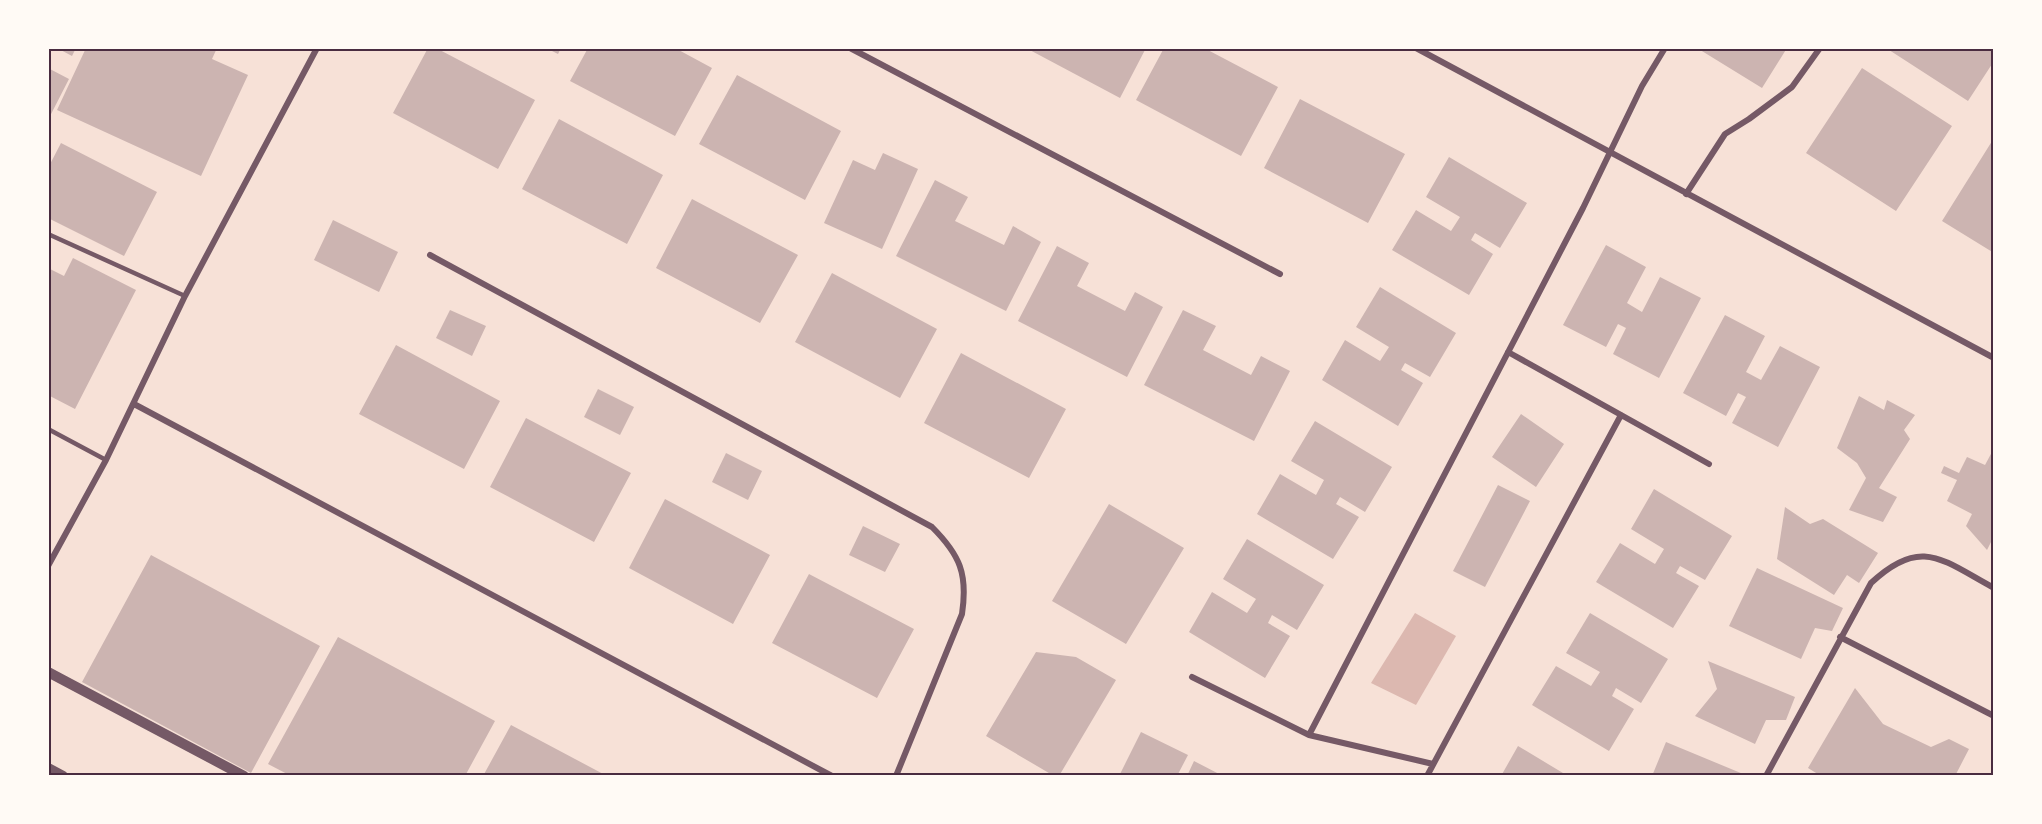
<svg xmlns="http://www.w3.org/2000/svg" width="2042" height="824" viewBox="0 0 2042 824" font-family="Jost,sans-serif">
<rect width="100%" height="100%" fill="#f7e1d7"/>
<path fill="#dcb8b0" d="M 1415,613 L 1456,636 L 1416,705 L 1371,683 Z"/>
<path fill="#ccb4b1" d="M 57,48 L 76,48 L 72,56 Z
M 86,48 L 217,48 L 212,59 L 248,75 L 201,176 L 57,110 Z
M 428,48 L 436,48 L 535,100 L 498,169 L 393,113 Z
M 546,48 L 561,48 L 558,54 Z
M 588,48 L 675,48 L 712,68 L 675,136 L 570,81 Z
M 1026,48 L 1146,48 L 1120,98 Z
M 1164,48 L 1204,48 L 1278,87 L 1241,156 L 1136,100 Z
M 1697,48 L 1787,48 L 1762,88 Z
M 1886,48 L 1994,48 L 1994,61 L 1968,101 Z
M 48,68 L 69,79 L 48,120 Z
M 1862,68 L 1952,126 L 1896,211 L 1806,153 Z
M 737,75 L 841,131 L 805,200 L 699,144 Z
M 1300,99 L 1405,154 L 1368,223 L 1264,168 Z
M 559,119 L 663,175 L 627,244 L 522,189 Z
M 1994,138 L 1994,253 L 1942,221 Z
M 61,143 L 157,192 L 124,256 L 48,218 L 48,168 Z
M 883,153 L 918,169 L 882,249 L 824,223 L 853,160 L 875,170 Z
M 1449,157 L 1527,203 L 1500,248 L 1475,233 L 1471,240 L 1493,254 L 1469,295 L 1392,250 L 1416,210 L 1451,231 L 1460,217 L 1426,197 Z
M 935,180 L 968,197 L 955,221 L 1004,245 L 1013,226 L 1041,242 L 1006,311 L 896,256 Z
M 692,199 L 798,255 L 760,323 L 656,268 Z
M 333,220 L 398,252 L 379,292 L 314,260 Z
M 1606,245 L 1646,267 L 1627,303 L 1642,312 L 1660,277 L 1701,298 L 1659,378 L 1613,354 L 1626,328 L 1618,324 L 1606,347 L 1563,325 Z
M 1057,246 L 1089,263 L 1077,286 L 1125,311 L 1135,292 L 1163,307 L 1127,377 L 1018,321 Z
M 73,258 L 136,290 L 75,409 L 48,395 L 48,268 L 64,276 Z
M 832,273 L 937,329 L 900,398 L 795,342 Z
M 1380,287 L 1456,333 L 1430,377 L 1405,363 L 1401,370 L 1423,383 L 1398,426 L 1322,380 L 1345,340 L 1380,361 L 1389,347 L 1356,327 Z
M 450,310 L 486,326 L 472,356 L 436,338 Z
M 1183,310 L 1216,326 L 1203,350 L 1251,375 L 1261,356 L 1290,371 L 1254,441 L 1144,385 Z
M 1725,315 L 1765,336 L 1746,372 L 1761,380 L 1780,346 L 1820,367 L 1778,447 L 1732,423 L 1746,397 L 1738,393 L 1726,416 L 1683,393 Z
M 396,345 L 500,401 L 464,469 L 359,414 Z
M 961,353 L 1066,409 L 1029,478 L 924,423 Z
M 598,389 L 634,407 L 620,435 L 584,417 Z
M 1859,396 L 1884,410 L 1887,400 L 1915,415 L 1904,430 L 1910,439 L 1879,488 L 1897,497 L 1883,522 L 1849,510 L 1866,478 L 1857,463 L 1837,448 Z
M 1521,414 L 1564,444 L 1536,487 L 1492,457 Z
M 526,418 L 631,473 L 594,542 L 490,487 Z
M 1315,421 L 1392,467 L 1365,512 L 1340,497 L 1336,504 L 1359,517 L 1333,559 L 1257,514 L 1280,474 L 1316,495 L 1324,480 L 1291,461 Z
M 1992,452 L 1994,536 L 1987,550 L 1966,526 L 1972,514 L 1947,501 L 1957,480 L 1941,473 L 1944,466 L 1959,473 L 1967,457 L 1985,465 Z
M 726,453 L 762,471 L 748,500 L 712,482 Z
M 1498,485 L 1530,501 L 1485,587 L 1453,571 Z
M 1654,489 L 1732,536 L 1705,580 L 1680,566 L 1676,573 L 1699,586 L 1673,628 L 1596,582 L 1620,543 L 1655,564 L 1664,549 L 1631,529 Z
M 665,499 L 770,555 L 733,624 L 629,568 Z
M 1109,504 L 1184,548 L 1126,644 L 1052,601 Z
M 1785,507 L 1810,524 L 1823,519 L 1878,553 L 1859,583 L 1847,575 L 1834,595 L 1777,559 Z
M 863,526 L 900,544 L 885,572 L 849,555 Z
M 1247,539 L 1324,585 L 1297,630 L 1272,615 L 1268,623 L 1290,636 L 1265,678 L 1189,632 L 1212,592 L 1247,613 L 1256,599 L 1223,579 Z
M 151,555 L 320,646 L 251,773 L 82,682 Z
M 1757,568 L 1843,608 L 1832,631 L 1815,628 L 1801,659 L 1729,626 Z
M 809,574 L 914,629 L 877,698 L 772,643 Z
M 1590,613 L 1668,659 L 1641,703 L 1616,688 L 1612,696 L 1634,709 L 1609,751 L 1532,705 L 1556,666 L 1591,686 L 1600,672 L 1566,653 Z
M 338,637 L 495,721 L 465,776 L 291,776 L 268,764 Z
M 1036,652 L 1076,657 L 1116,680 L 1059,776 L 1054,776 L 986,736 Z
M 1708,661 L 1795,697 L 1786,720 L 1766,720 L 1755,744 L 1695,716 L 1717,689 Z
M 1855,688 L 1883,724 L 1931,747 L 1949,739 L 1969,749 L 1955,776 L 1821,776 L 1808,768 Z
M 511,725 L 607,776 L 483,776 Z
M 1141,732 L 1188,755 L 1177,776 L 1119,776 Z
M 1666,742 L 1748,776 L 1652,776 Z
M 1518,746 L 1568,776 L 1501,776 Z
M 1194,761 L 1223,776 L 1187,776 Z"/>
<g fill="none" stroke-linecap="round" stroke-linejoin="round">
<path stroke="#755966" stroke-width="4.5" d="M 48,234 L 185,296
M 48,429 L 106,460"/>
<path stroke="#755966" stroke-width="6" d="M 850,48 L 1280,274
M 1416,48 L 1994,358
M 1686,194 L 1725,134 L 1749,119 L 1792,87 L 1820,48
M 430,255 L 932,527 C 960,555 968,574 962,614 L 896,776
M 1508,352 L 1709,464
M 134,404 L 832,776
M 48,566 L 106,460 L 185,296 L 317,48
M 1840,637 L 1994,716
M 1192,677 L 1309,735 L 1433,764
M 1309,735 L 1583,208 L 1642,86 L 1665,48
M 1427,776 L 1621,415
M 1766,776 L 1871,583 C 1921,536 1942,560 1994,588"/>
<path stroke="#755966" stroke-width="10" d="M 48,672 L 244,776
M 48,768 L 63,776"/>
</g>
<rect width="2042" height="824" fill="none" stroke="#fffaf5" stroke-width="99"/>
<rect x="50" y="50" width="1942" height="724" fill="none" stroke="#4a2c40" stroke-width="2"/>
</svg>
